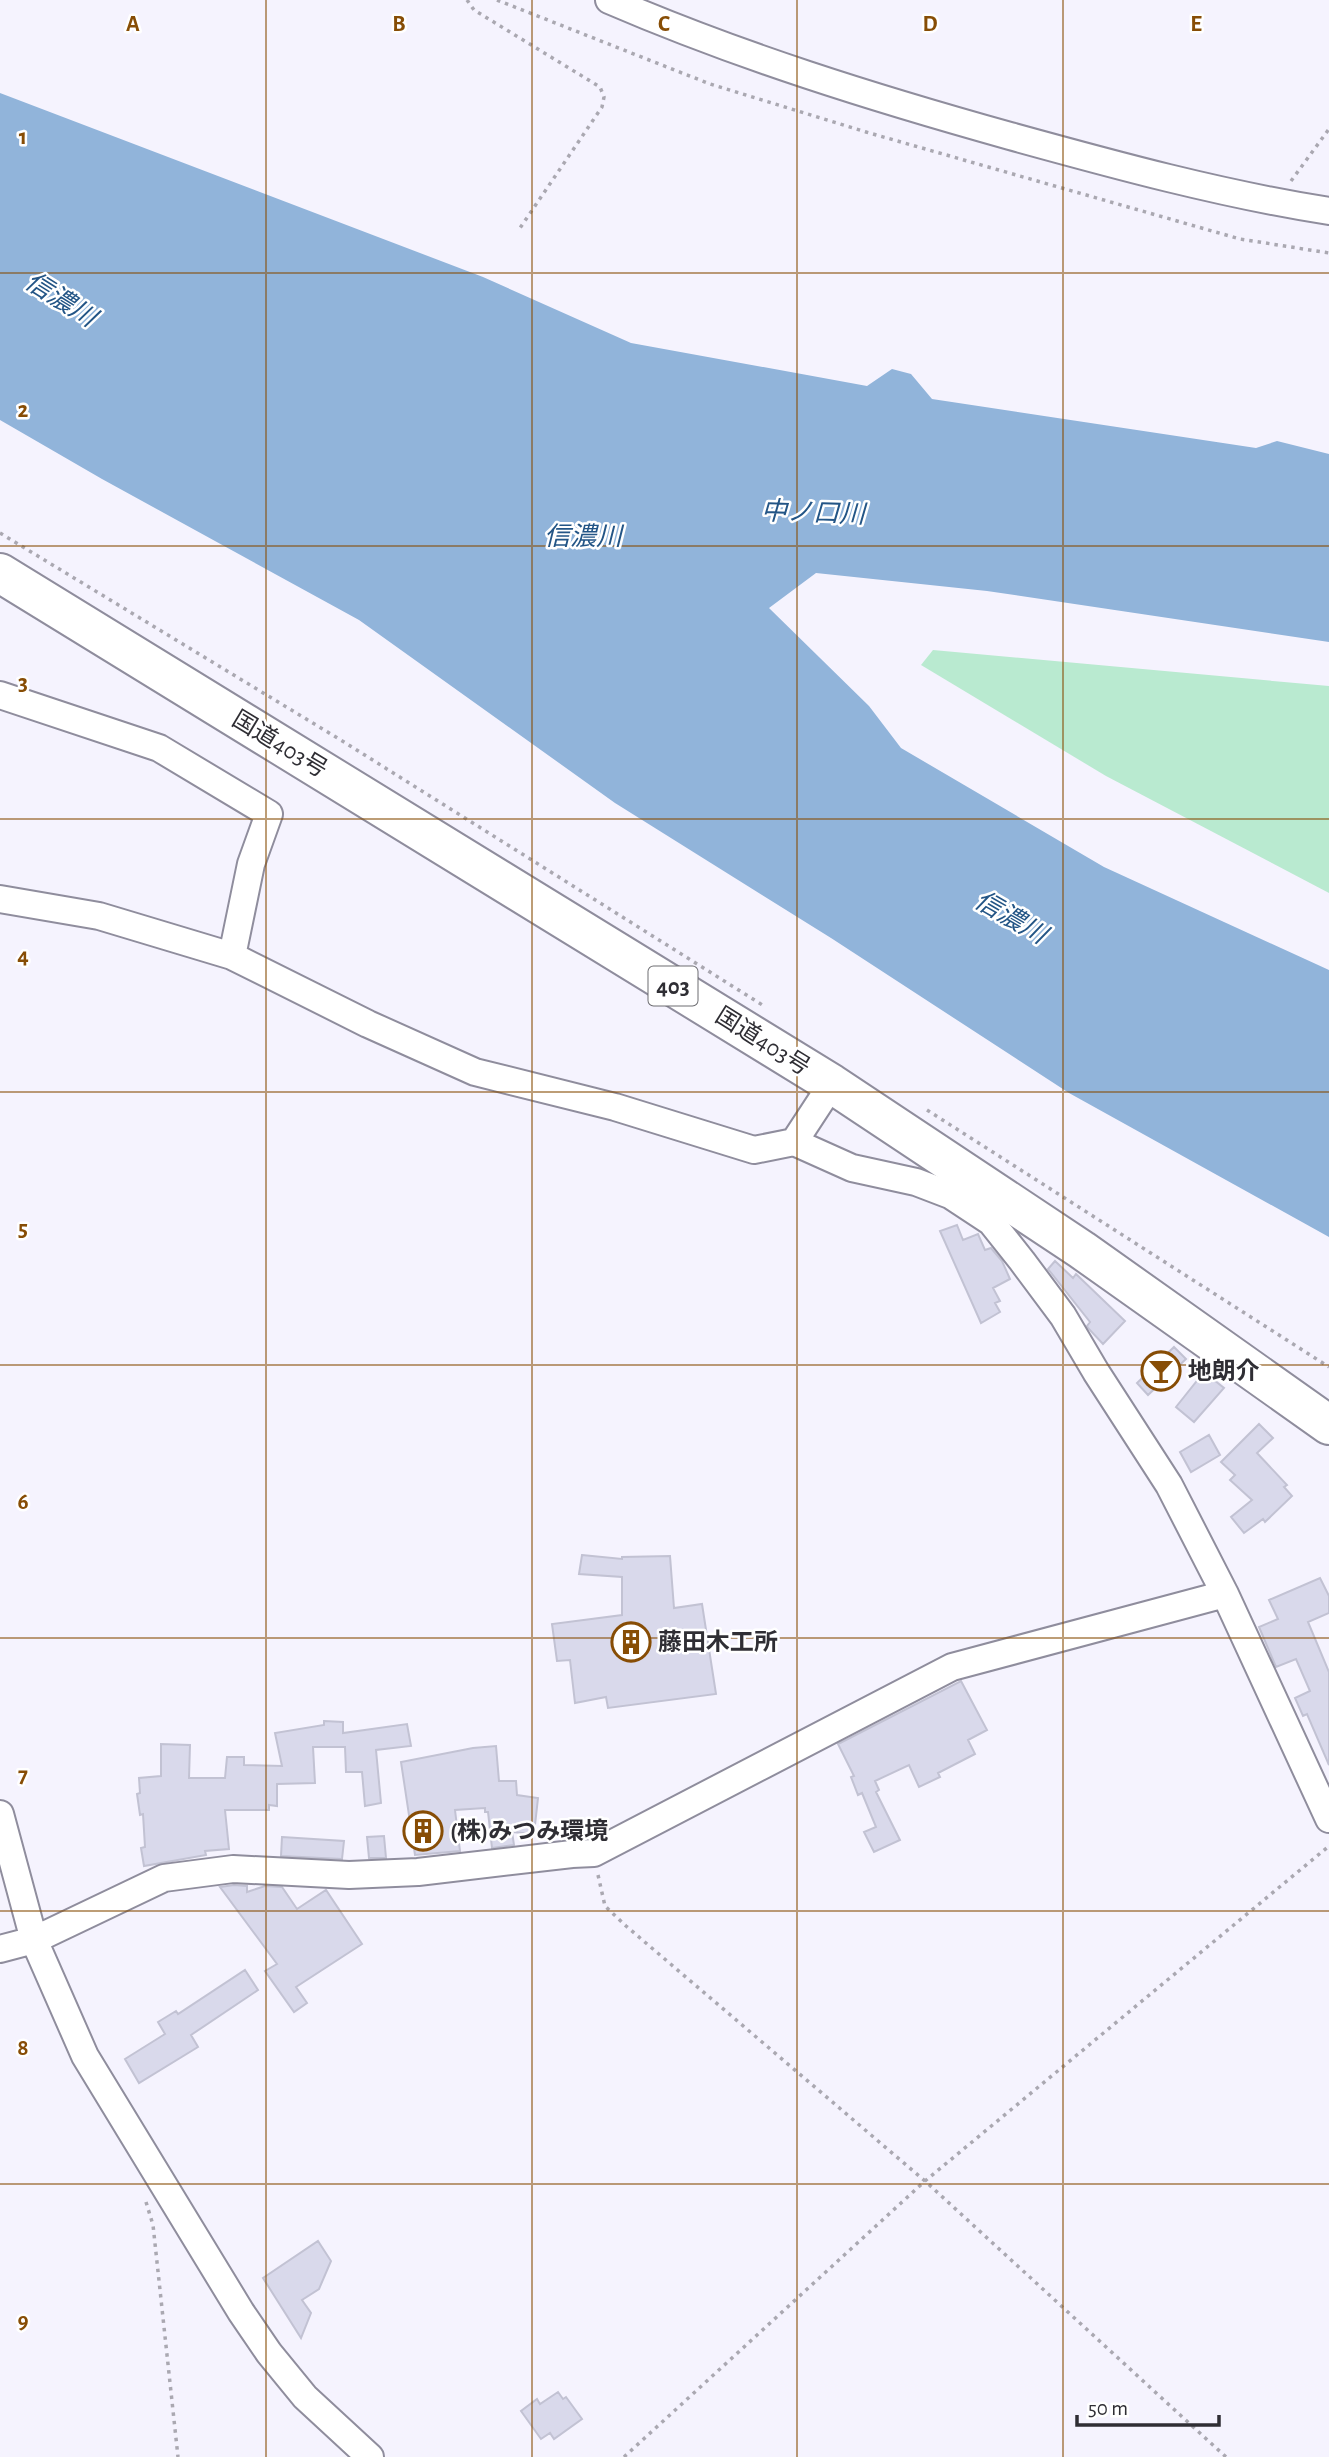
<svg xmlns="http://www.w3.org/2000/svg" width="1329" height="2457" viewBox="0 0 1329 2457" font-family="'Alegreya Sans','Noto Sans JP',sans-serif">
<rect width="100%" height="100%" fill="#f5f3fe"/>
<path fill="#b9ead0" d="M 933,650 L 1329,686 L 1329,893 L 1106,776 L 921,665 Z"/>
<path fill="#91b4da" d="M 0,93 L 483,277 L 631,343 L 867,386 L 892,369 L 911,374 L 932,399 L 1256,448 L 1277,441 L 1329,454 L 1329,642 L 987,591 L 816,573 L 769,608 L 869,706 L 901,748 L 1104,867 L 1329,970 L 1329,1237 L 1069,1093 L 831,938 L 615,803 L 359,620 L 102,479 L 0,420 Z"/>
<path fill="#d9d9eb" stroke="#c2c2d3" stroke-width="2" d="M 957,1225 L 963,1240 L 978,1234 L 985,1250 L 991,1248 L 1002,1261 L 1010,1279 L 993,1288 L 1000,1301 L 995,1303 L 1000,1312 L 981,1323 L 940,1231 Z
M 1055,1261 L 1073,1278 L 1076,1274 L 1125,1321 L 1103,1344 L 1088,1328 L 1087,1326 L 1090,1322 L 1048,1269 Z
M 1174,1347 L 1186,1359 L 1148,1395 L 1137,1383 Z
M 1204,1372 L 1224,1388 L 1194,1422 L 1176,1407 Z
M 1259,1424 L 1273,1438 L 1257,1453 L 1287,1485 L 1284,1487 L 1292,1496 L 1265,1522 L 1263,1519 L 1244,1533 L 1231,1517 L 1252,1500 L 1230,1480 L 1235,1475 L 1221,1462 Z
M 1209,1435 L 1220,1455 L 1191,1472 L 1180,1452 Z
M 582,1555 L 622,1559 L 622,1557 L 670,1556 L 674,1608 L 702,1604 L 716,1694 L 608,1708 L 606,1697 L 575,1703 L 570,1660 L 557,1661 L 552,1624 L 622,1615 L 622,1577 L 579,1574 Z
M 1320,1578 L 1329,1596 L 1329,1613 L 1308,1622 L 1329,1672 L 1329,1765 L 1307,1714 L 1303,1716 L 1295,1698 L 1310,1691 L 1296,1659 L 1276,1667 L 1259,1627 L 1278,1619 L 1269,1600 Z
M 961,1681 L 987,1730 L 968,1740 L 975,1754 L 938,1773 L 940,1777 L 919,1787 L 909,1765 L 875,1781 L 879,1790 L 876,1792 L 900,1840 L 874,1852 L 864,1832 L 876,1827 L 862,1793 L 858,1795 L 851,1777 L 854,1776 L 838,1744 Z
M 324,1721 L 343,1722 L 343,1733 L 407,1724 L 411,1746 L 376,1750 L 381,1803 L 365,1806 L 362,1772 L 346,1772 L 345,1747 L 313,1747 L 315,1783 L 277,1784 L 277,1806 L 269,1805 L 269,1810 L 225,1810 L 229,1849 L 205,1851 L 206,1855 L 144,1866 L 141,1848 L 145,1847 L 143,1814 L 140,1815 L 137,1794 L 140,1793 L 139,1778 L 161,1776 L 161,1744 L 190,1745 L 189,1778 L 225,1778 L 227,1757 L 244,1757 L 244,1765 L 282,1766 L 275,1733 L 324,1725 Z
M 496,1746 L 499,1781 L 516,1781 L 517,1795 L 538,1798 L 534,1834 L 512,1832 L 514,1845 L 492,1848 L 488,1812 L 485,1812 L 485,1808 L 455,1810 L 460,1851 L 415,1855 L 401,1762 L 473,1748 Z
M 384,1836 L 386,1858 L 369,1858 L 367,1837 Z
M 282,1837 L 344,1841 L 342,1859 L 281,1856 Z
M 234,1885 L 247,1886 L 247,1892 L 265,1886 L 282,1887 L 297,1909 L 326,1890 L 362,1944 L 296,1987 L 307,2003 L 294,2012 L 265,1971 L 277,1964 L 220,1887 Z
M 245,1970 L 258,1990 L 191,2035 L 198,2047 L 139,2083 L 125,2059 L 165,2034 L 158,2022 L 176,2011 L 178,2014 Z
M 318,2241 L 331,2261 L 319,2289 L 302,2300 L 311,2313 L 301,2338 L 263,2278 Z
M 558,2392 L 563,2399 L 566,2397 L 582,2419 L 554,2439 L 550,2433 L 541,2439 L 521,2411 L 537,2399 L 540,2404 Z"/>
<g fill="none" stroke-linecap="round" stroke-linejoin="round">
<g stroke="#8f8d9d" stroke-width="30">
<path id="minor" d="M 609,0 C 739,56 874,98 1010,136 C 1115,165 1221,194 1329,211
M 0,695 L 159,748 L 269,814 L 251,864 L 232,956
M 0,899 L 99,916 L 232,956 L 368,1024 L 475,1072 L 615,1107 L 754,1150 L 794,1142 L 832,1084
M 794,1142 L 852,1168 L 916,1182 L 950,1195 L 991,1222 L 1022,1261 L 1063,1316 L 1096,1372 L 1169,1485 L 1225,1594 L 1329,1819
M 0,1814 L 34,1940 L 85,2056 L 241,2312 L 269,2353 L 305,2397 L 370,2457
M 0,1949 L 34,1940 L 164,1878 L 233,1869 L 349,1875 L 418,1872 L 572,1854 L 594,1853 L 952,1667 L 1225,1594"/>
</g>
<g stroke="#8f8d9d" stroke-width="42">
<path id="highway" d="M 0,573 L 832,1084 L 1082,1250 L 1329,1425"/>
</g>
<path stroke="#aaa8b1" stroke-width="3.5" stroke-dasharray="3.5 5" stroke-linecap="butt" d="M 467,0 L 474,10 L 600,87 L 604,97 L 602,107 L 518,231
M 497,0 L 710,84 L 866,132 L 1240,239 L 1329,253
M 1291,181 L 1329,129
M 0,533 L 344,742 L 764,1006
M 927,1110 L 1329,1367
M 598,1875 L 605,1906 L 626,1926 L 925,2181 L 1226,2457
M 146,2202 L 153,2225 L 178,2457
M 624,2457 L 925,2181 L 1329,1846"/>
<use href="#minor" stroke="#fff" stroke-width="26"/>
<use href="#highway" stroke="#fff" stroke-width="38"/>
</g>
<path fill="none" stroke="#874d05" stroke-width="2" stroke-opacity="0.55" d="M 266,0 L 266,2457M 532,0 L 532,2457M 797,0 L 797,2457M 1063,0 L 1063,2457M 0,273 L 1329,273M 0,546 L 1329,546M 0,819 L 1329,819M 0,1092 L 1329,1092M 0,1365 L 1329,1365M 0,1638 L 1329,1638M 0,1911 L 1329,1911M 0,2184 L 1329,2184"/>
<defs>
<g id="bar-ring" transform="scale(2.0125)"><circle r="9.5" fill="#fff" stroke="#874d05" stroke-width="1.5"/><path d="M-6-5H6L.8 .8V4.5H3.5V6h-7V4.5H-.8V.8Z" fill="#874d05"/></g>
<g id="building-ring" transform="scale(2.0125)"><circle r="9.5" fill="#fff" stroke="#874d05" stroke-width="1.5"/><path d="M-4-6H4V6H1V3H-1V6H-4ZM-2.5-4.3h1.7v1.8h-1.7ZM.8-4.3h1.7v1.8H.8ZM-2.5-1h1.7V.8h-1.7ZM.8-1h1.7V.8H.8Z" fill="#874d05"/></g>
</defs>
<g fill-rule="evenodd">
<use href="#bar-ring" x="1161" y="1371"/>
<use href="#building-ring" x="631" y="1642"/>
<use href="#building-ring" x="423" y="1831"/>
</g>
<g text-anchor="middle" stroke-width="5" stroke-linejoin="round" paint-order="stroke">
<rect fill="#fff" stroke="#6d6d71" stroke-width="2" x="648.5" y="966.5" width="49" height="39" rx="5"/>
<g font-size="23" font-weight="bold" fill="#2f2e34">
<text x="673" y="994">403</text>
</g>
<g font-size="24" fill="#2f2e34" stroke="#fff">
<text transform="translate(280 744) rotate(31)" y="8">国道403号</text>
<text transform="translate(763 1041) rotate(32)" y="8">国道403号</text>
</g>
<g font-size="24" font-weight="bold" fill="#2f2e34" stroke="#fff" text-anchor="start">
<text x="1188" y="1379">地朗介</text>
<text x="658" y="1650">藤田木工所</text>
<text x="450" y="1839">(株)みつみ環境</text>
</g>
<g font-size="26" font-style="italic" fill="#235586" stroke="#fff">
<text transform="translate(61 299) rotate(32)" y="9">信濃川</text>
<text transform="translate(813 512) rotate(2)" y="9">中ノ口川</text>
<text x="583" y="545">信濃川</text>
<text transform="translate(1011 917) rotate(30)" y="9">信濃川</text>
</g>
</g>
<g font-size="23" text-anchor="middle" font-weight="bold" fill="#874d05" stroke="#fff" stroke-width="5" stroke-linejoin="round" paint-order="stroke">
<text x="133" y="31">A</text>
<text x="399" y="31">B</text>
<text x="664" y="31">C</text>
<text x="930" y="31">D</text>
<text x="1196" y="31">E</text>
<text x="23" y="144">1</text>
<text x="23" y="417">2</text>
<text x="23" y="690">3</text>
<text x="23" y="963">4</text>
<text x="23" y="1236">5</text>
<text x="23" y="1509">6</text>
<text x="23" y="1782">7</text>
<text x="23" y="2055">8</text>
<text x="23" y="2328">9</text>
</g>
<path d="M1077 2415v10h142v-10" fill="none" stroke="#2f2e34" stroke-width="3.5"/>
<text x="1088" y="2415" font-size="21" fill="#2f2e34" stroke="#ffffff" stroke-width="5" paint-order="stroke">50 m</text>
</svg>
